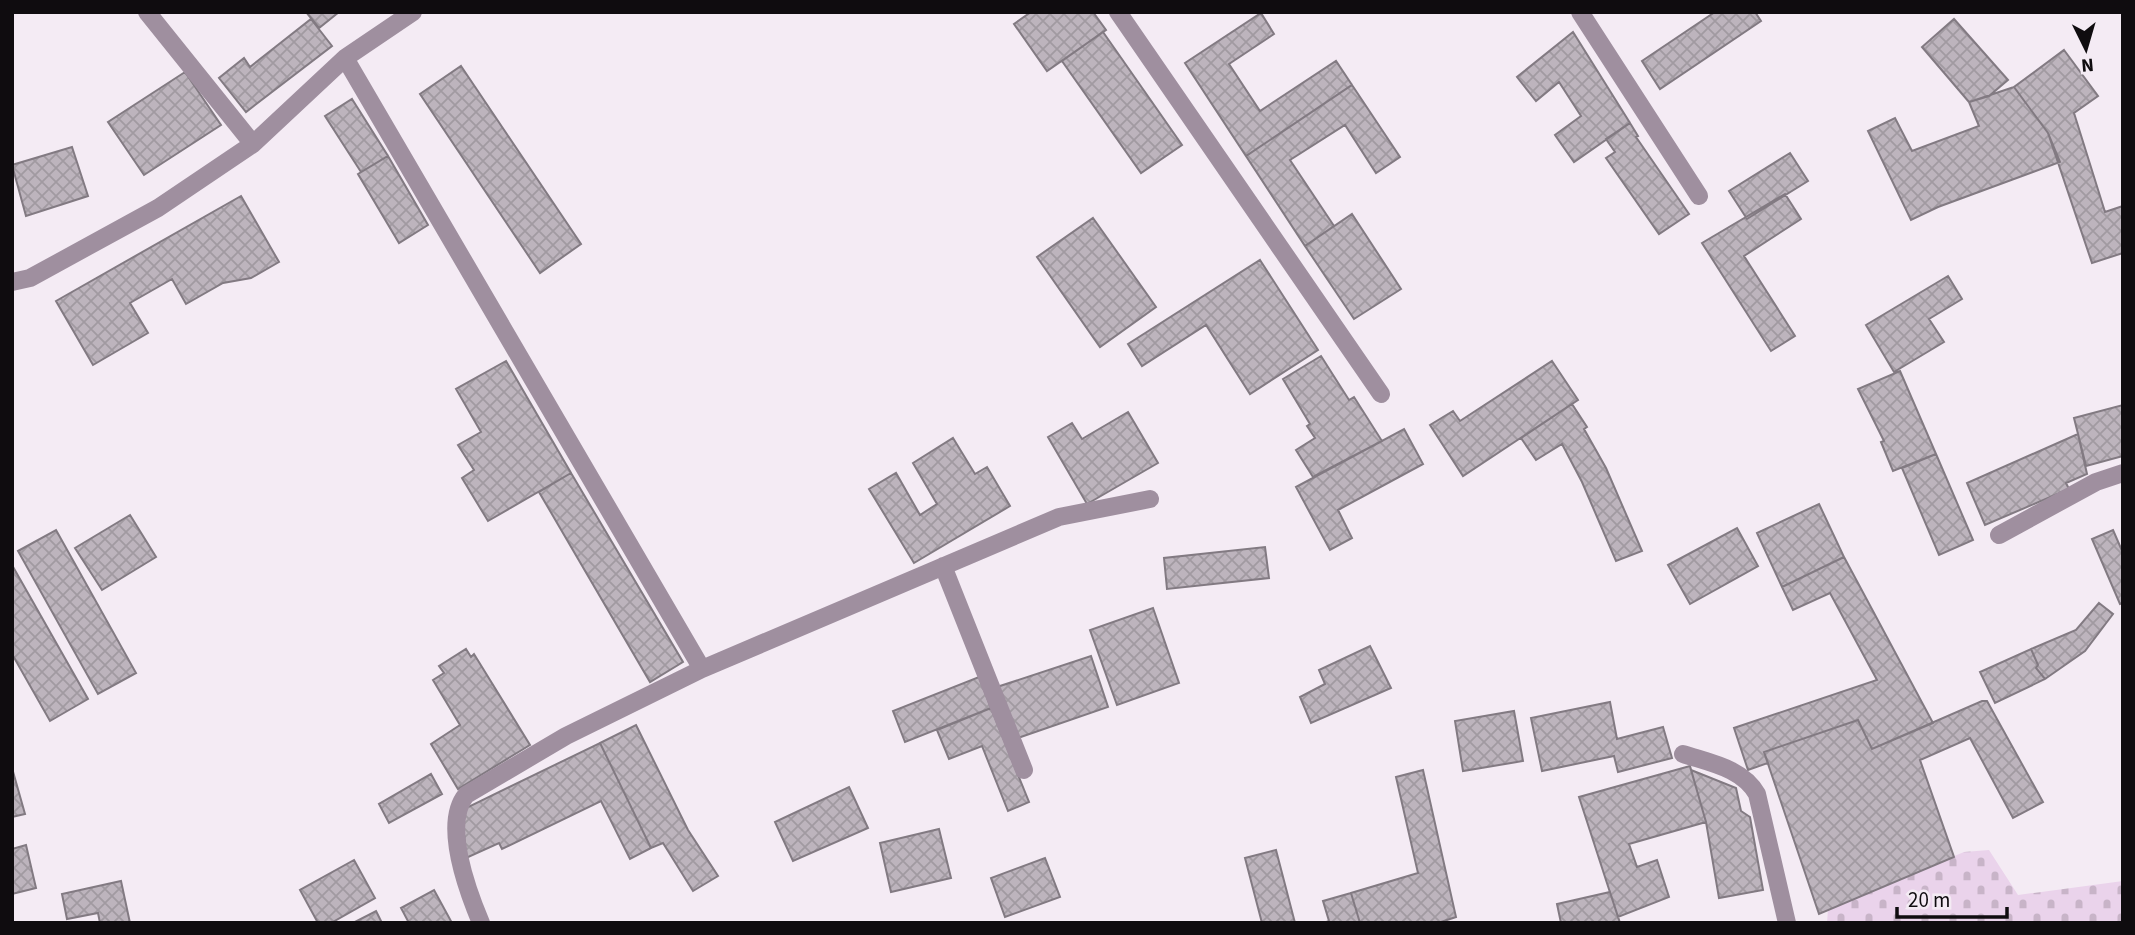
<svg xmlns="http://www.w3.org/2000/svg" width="2135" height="935" viewBox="0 0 2135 935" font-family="'Source Sans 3',sans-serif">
<defs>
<pattern id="cemetery-stones" width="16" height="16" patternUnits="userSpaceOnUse" patternTransform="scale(1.75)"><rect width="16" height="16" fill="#ead3eb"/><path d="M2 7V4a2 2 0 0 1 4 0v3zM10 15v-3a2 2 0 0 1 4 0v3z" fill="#c8b4c8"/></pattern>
<pattern id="building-cross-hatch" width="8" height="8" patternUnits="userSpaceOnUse" patternTransform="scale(1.75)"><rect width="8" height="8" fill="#bdb4bd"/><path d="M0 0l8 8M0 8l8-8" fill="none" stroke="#a19aa1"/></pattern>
</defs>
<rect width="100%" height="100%" fill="#f4ebf4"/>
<path fill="url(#cemetery-stones)" d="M 1989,850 L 2018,895 L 2123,881 L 2123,923 L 1827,923 L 1828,909 L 1964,852 Z"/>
<path fill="url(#building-cross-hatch)" stroke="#827a82" stroke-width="2" d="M 306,12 L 339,12 L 319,28 Z
M 1031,12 L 1093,12 L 1106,30 L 1047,71 L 1014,24 Z
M 1715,12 L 1755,12 L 1761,21 L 1660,89 L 1642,61 Z
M 1261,13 L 1274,34 L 1229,64 L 1260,111 L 1336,61 L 1352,85 L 1246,156 L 1185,63 Z
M 311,19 L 332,46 L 246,112 L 219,78 L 244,58 L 250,67 Z
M 1954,19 L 2008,80 L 1989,96 L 1969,102 L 1922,47 Z
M 1103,32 L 1182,145 L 1141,173 L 1062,61 Z
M 1573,32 L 1630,123 L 1574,162 L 1555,135 L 1581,116 L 1559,82 L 1536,101 L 1517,77 Z
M 2064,50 L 2098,96 L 2074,113 L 2105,212 L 2123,206 L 2123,253 L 2092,263 L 2048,133 L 2014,87 Z
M 461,66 L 581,244 L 540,273 L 420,94 Z
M 185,72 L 221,125 L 144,175 L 108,122 Z
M 1352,85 L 1400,157 L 1376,173 L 1345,125 L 1290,160 L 1334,226 L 1305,246 L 1246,156 Z
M 2014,87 L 2048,133 L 2060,162 L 1938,207 L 1911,220 L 1868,131 L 1895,118 L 1912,151 L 1979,126 L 1969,102 Z
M 352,99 L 388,156 L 361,172 L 325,116 Z
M 1630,123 L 1638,136 L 1636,137 L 1689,214 L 1659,234 L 1606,158 L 1615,152 L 1606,139 Z
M 72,147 L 88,196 L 26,216 L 12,165 Z
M 1790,153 L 1808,181 L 1747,219 L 1729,191 Z
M 388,156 L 428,225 L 399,243 L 358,174 Z
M 1785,194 L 1801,219 L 1744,256 L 1795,336 L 1771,351 L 1702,243 Z
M 241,196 L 279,262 L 251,278 L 223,283 L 186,304 L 172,279 L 130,303 L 148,333 L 93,365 L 56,301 Z
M 1352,214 L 1401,289 L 1354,319 L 1305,246 Z
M 1093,218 L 1156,307 L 1100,347 L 1037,257 Z
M 1260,260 L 1318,350 L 1250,394 L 1206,325 L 1142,366 L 1128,344 Z
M 1948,276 L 1962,299 L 1929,319 L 1944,342 L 1894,372 L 1866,325 Z
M 1321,356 L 1349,400 L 1354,397 L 1382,441 L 1313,477 L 1296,450 L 1315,438 L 1307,426 L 1310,424 L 1283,379 Z
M 506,361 L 571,473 L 488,521 L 462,478 L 474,470 L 458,445 L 481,432 L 456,389 Z
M 1552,361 L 1578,400 L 1463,476 L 1430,425 L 1453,411 L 1460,421 Z
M 1900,371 L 1936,454 L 1893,471 L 1881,442 L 1884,441 L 1858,389 Z
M 1572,404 L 1587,427 L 1584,429 L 1606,468 L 1642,551 L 1616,561 L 1582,482 L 1562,444 L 1536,460 L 1521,438 Z
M 2123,405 L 2123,456 L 2086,466 L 2074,418 Z
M 1128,412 L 1158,463 L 1087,504 L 1048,437 L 1072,423 L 1082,439 Z
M 1404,429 L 1423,464 L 1338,510 L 1352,538 L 1330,550 L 1296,487 Z
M 2078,434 L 2087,474 L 2066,483 L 2069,489 L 1985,525 L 1967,483 Z
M 953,438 L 975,474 L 987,467 L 1010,506 L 914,563 L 869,489 L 896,473 L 920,515 L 937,504 L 913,463 Z
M 1936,454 L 1973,540 L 1939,555 L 1902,468 Z
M 571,473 L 683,662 L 650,682 L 539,492 Z
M 1819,504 L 1844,557 L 1782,587 L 1757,533 Z
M 130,515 L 156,557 L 102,590 L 75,548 Z
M 1737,528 L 1758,566 L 1690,604 L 1668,565 Z
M 56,530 L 136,673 L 98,694 L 18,551 Z
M 2113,530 L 2123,553 L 2123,603 L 2120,604 L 2092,539 Z
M 1265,547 L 1269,578 L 1167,589 L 1164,558 Z
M 1844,557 L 1933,723 L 1872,749 L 1858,720 L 1764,752 L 1768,763 L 1748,770 L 1734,728 L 1877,680 L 1830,593 L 1793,610 L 1782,587 Z
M 12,565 L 88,699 L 50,721 L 12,654 Z
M 2099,603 L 2113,614 L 2085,651 L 2045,679 L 2036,668 L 2038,665 L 2031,649 L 2076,630 Z
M 1153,608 L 1179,683 L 1117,705 L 1090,630 Z
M 1370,646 L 1391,688 L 1311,723 L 1300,697 L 1325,684 L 1319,670 Z
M 466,649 L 471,657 L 474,654 L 530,745 L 458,789 L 431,744 L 460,725 L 433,680 L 444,673 L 439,666 Z
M 2031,649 L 2038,665 L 2036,668 L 2045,679 L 1995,703 L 1980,672 Z
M 1091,656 L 1108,707 L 1015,739 L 997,687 Z
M 979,677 L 991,708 L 905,742 L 893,711 Z
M 1982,701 L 1987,701 L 2043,802 L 2013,818 L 1970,738 L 1920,760 L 1954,857 L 1819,914 L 1764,752 L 1858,720 L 1872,749 Z
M 1610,702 L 1617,739 L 1663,727 L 1672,758 L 1618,772 L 1614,756 L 1542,771 L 1531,718 Z
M 991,708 L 1029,802 L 1008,811 L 982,746 L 949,759 L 937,730 Z
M 1514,711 L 1523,761 L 1463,771 L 1455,721 Z
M 636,725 L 688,830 L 718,876 L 693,891 L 663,843 L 651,848 L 600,743 Z
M 600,743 L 651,848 L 630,859 L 601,801 L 502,849 L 499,843 L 466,858 L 462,810 Z
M 1690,766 L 1706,822 L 1629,844 L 1637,867 L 1657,860 L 1669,897 L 1618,917 L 1579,797 Z
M 12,768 L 25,814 L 12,817 Z
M 1423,770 L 1456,917 L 1438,923 L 1360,923 L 1351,893 L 1418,873 L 1396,777 Z
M 1691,770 L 1736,788 L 1741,811 L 1750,817 L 1763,890 L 1719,898 L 1706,822 Z
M 431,774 L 442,794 L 389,823 L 379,804 Z
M 849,787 L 868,828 L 793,861 L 775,822 Z
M 939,829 L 951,878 L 891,892 L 880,843 Z
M 26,845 L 36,888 L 12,894 L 12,849 Z
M 1276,850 L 1295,923 L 1262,923 L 1245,858 Z
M 1045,858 L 1060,897 L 1005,917 L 991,878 Z
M 354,860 L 375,898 L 331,923 L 318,923 L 300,890 Z
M 121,881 L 130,923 L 100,923 L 98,913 L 67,919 L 62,894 Z
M 434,890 L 452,923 L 409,923 L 401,908 Z
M 1610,892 L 1620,923 L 1561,923 L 1557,904 Z
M 1351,893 L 1360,923 L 1324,923 L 1329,921 L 1323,901 Z
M 376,911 L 382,923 L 353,923 Z"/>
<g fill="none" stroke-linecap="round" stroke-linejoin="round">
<path stroke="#9f8f9f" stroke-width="18" d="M 147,12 L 253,144
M 1118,12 L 1381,394
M 1580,12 L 1699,196
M 345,58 L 702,669 L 1059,517 L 1150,499
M 12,282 L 30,278 L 158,208 L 253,144 L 345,58 L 413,12
M 1999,535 L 2096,482 L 2123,473
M 943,566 L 1024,770
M 1683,754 C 1710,763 1742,768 1757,794 L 1787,923
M 481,923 C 468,892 442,824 466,795 L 566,736 L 702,669"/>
</g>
<rect width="2135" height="935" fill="none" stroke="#0f0c0f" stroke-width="28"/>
<g transform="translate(2086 49) rotate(175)" stroke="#f4ebf4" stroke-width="5" paint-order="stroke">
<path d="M0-5L12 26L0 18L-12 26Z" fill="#0f0c0f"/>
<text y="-10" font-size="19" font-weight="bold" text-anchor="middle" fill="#0f0c0f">N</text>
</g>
<path d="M1897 907v10h110v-10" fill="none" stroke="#0f0c0f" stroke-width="3.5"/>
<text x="1908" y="907" font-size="21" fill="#0f0c0f" stroke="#f4ebf4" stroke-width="5" paint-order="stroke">20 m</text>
</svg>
